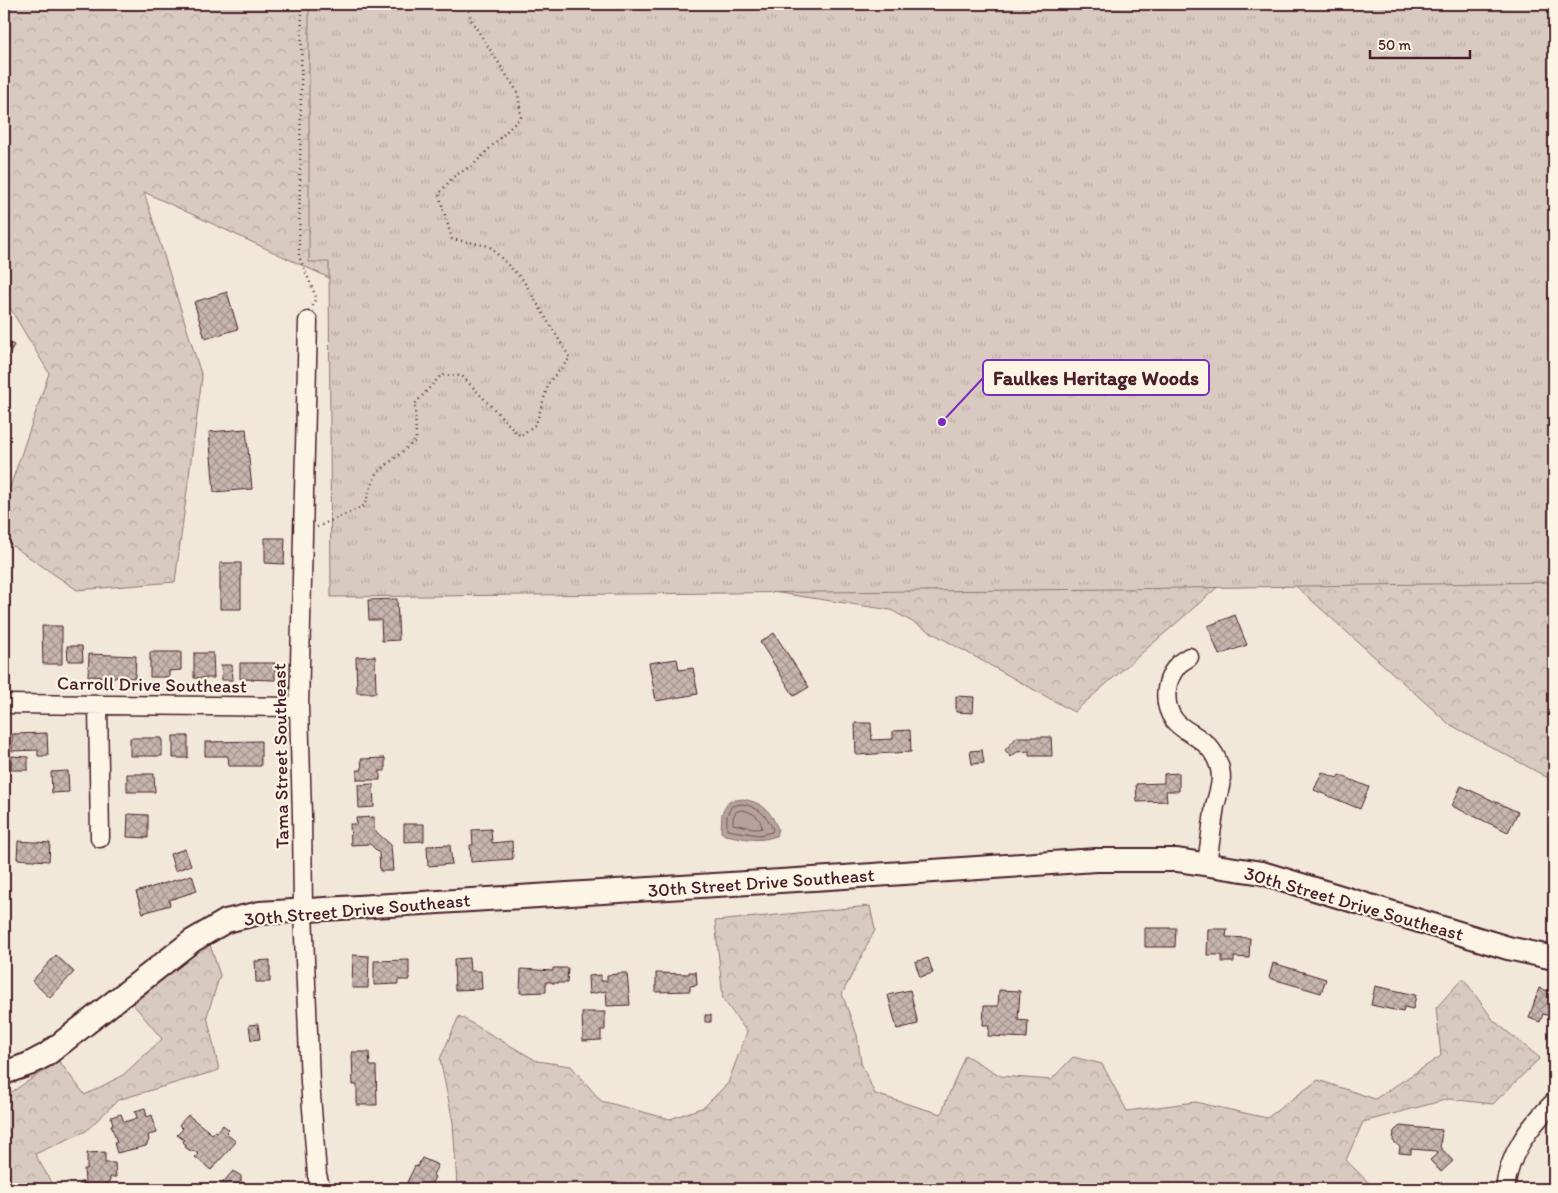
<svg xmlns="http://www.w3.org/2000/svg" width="1558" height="1193" viewBox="0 0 1558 1193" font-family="Itim,sans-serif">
<defs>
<pattern id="forest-crowns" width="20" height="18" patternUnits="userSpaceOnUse" patternTransform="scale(1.25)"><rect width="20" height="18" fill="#d8cac0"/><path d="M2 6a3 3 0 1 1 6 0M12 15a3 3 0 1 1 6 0" fill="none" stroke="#bbada5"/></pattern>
<pattern id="park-tufts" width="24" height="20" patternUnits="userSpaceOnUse" patternTransform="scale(1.25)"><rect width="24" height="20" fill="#d8cac0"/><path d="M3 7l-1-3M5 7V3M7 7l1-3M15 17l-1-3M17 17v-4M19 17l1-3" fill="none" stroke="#bbada5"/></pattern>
<pattern id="building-cross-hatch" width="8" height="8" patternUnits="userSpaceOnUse" patternTransform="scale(1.25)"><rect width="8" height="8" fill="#c7b6af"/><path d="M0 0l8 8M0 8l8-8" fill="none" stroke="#a4938f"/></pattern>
</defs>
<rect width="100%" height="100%" fill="#f1e8da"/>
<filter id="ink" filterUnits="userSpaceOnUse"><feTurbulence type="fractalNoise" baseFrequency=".02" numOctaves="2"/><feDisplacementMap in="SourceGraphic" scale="10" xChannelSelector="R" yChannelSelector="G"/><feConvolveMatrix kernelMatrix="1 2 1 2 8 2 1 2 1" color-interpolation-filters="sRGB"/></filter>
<g filter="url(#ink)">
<path fill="url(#forest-crowns)" stroke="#917476" d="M 4,4 L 1554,4 L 1554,781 L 1449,724 L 1258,552 L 1074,712 L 891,610 L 508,552 L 351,288 L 144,192 L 202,377 L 175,582 L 77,590 L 4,540 L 4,505 L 49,373 L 4,298 Z
M 870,906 L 875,930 L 842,994 L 857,1035 L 861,1063 L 875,1094 L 941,1114 L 965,1055 L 1001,1076 L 1051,1080 L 1073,1057 L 1102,1064 L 1127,1111 L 1195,1102 L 1267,1118 L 1318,1080 L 1375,1099 L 1441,1056 L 1436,1008 L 1463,978 L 1494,1021 L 1540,1058 L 1493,1104 L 1449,1099 L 1363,1122 L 1346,1160 L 1375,1189 L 1153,1189 L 1135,1186 L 1133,1189 L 470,1189 L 457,1185 L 453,1122 L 440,1059 L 459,1016 L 537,1061 L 571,1066 L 601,1101 L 670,1119 L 704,1107 L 728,1083 L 747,1032 L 723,999 L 715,921 Z
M 209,942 L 220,975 L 207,1016 L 219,1070 L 118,1100 L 86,1131 L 35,1154 L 55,1189 L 4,1189 L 4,1097 L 59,1061 L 85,1095 L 123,1075 L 162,1039 L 133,1004 Z"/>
<path fill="url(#park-tufts)" stroke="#917476" d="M 309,4 L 1554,4 L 1554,582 L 1119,589 L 331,597 L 329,262 L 309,262 Z"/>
<path fill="#b6a19c" stroke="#8b6d6f" d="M 743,799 C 763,803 770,810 778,829 L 776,836 C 759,843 743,838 725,835 L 721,832 L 722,813 L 729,801 Z"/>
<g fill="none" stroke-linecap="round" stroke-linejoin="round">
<path stroke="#755358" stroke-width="1" d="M 743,804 C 759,808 766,814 773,829 L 772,832 L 759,835 L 727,830 L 727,815 L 732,806 Z
M 743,810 C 753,813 761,817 762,828 L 759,829 L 733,824 L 733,817 L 736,812 Z"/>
</g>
<path fill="url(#building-cross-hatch)" stroke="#4a1f2b" d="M 227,292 L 238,329 L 205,339 L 194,302 Z
M 4,340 L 14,345 L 4,363 Z
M 246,429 L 252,489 L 214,492 L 209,432 Z
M 265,538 L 285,538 L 284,564 L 265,563 Z
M 220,563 L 241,563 L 241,609 L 220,609 Z
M 397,599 L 399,640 L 382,641 L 381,620 L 369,620 L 368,600 Z
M 1235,615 L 1247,645 L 1219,655 L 1208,626 Z
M 42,626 L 62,626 L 62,664 L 43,664 Z
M 774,633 L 809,687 L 794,696 L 760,642 Z
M 67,646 L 82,646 L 83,661 L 68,661 Z
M 150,652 L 181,652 L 181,670 L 169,671 L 169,677 L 150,677 Z
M 194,653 L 213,653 L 214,678 L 194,678 Z
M 89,654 L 136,656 L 135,678 L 88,676 Z
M 375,656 L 376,693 L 357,693 L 356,657 Z
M 677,659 L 679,670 L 693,668 L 698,694 L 656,701 L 649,663 Z
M 240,663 L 275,663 L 275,680 L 240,679 Z
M 221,665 L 232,665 L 233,680 L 222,680 Z
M 956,696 L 974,697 L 973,713 L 956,712 Z
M 855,723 L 871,723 L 872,740 L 893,739 L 893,731 L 910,730 L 911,752 L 856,755 Z
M 47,733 L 48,756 L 38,756 L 38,750 L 12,751 L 12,734 Z
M 173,736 L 188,736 L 188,758 L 173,758 Z
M 1017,737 L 1051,737 L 1052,756 L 1029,756 L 1029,751 L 1017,752 L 1011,757 L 1005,750 Z
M 130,738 L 162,738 L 162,756 L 130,756 Z
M 261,741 L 261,766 L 229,766 L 228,756 L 205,756 L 205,742 Z
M 982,750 L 984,763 L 972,764 L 970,751 Z
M 12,756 L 28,757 L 28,770 L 11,770 Z
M 385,758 L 385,771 L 380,771 L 380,780 L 357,780 L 357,770 L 362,770 L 361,759 Z
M 68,771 L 69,792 L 52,793 L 51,772 Z
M 1322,772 L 1337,778 L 1339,775 L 1369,787 L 1360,809 L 1314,790 Z
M 1179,773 L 1179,791 L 1166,791 L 1167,801 L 1137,802 L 1136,784 L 1164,783 L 1164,774 Z
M 127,774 L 154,774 L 155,792 L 127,792 Z
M 373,784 L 374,807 L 359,808 L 358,785 Z
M 1461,786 L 1518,812 L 1508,832 L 1452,806 Z
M 128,814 L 148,815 L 148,838 L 127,837 Z
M 374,817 L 374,830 L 391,845 L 393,871 L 380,871 L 379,853 L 370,844 L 351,845 L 350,824 L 357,824 L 356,818 Z
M 404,824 L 424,824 L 424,841 L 404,842 Z
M 491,829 L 492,843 L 512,841 L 513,859 L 471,862 L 470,845 L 473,845 L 472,830 Z
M 18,841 L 50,843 L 49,861 L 17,859 Z
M 450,845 L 452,864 L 428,866 L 427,846 Z
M 185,849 L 191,865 L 175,871 L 170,854 Z
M 192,875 L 197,891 L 169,900 L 170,905 L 143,913 L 136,892 Z
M 1145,928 L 1176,928 L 1175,947 L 1145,947 Z
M 1208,929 L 1227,929 L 1226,937 L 1250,938 L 1249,958 L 1234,957 L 1234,962 L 1222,962 L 1222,955 L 1207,955 Z
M 56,955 L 74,972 L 50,998 L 32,981 Z
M 353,955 L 369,956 L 368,988 L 352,988 Z
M 469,958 L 470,971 L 481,971 L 482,989 L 455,990 L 454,959 Z
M 928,958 L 933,973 L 920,977 L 915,962 Z
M 270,960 L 270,982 L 256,982 L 255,961 Z
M 409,960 L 409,980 L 398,980 L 398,984 L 374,985 L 374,961 Z
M 1273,963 L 1326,979 L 1321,993 L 1269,978 Z
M 553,968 L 568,968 L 567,983 L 552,983 L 552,982 L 546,982 L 546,992 L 520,993 L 521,969 L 553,971 Z
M 689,972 L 696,972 L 697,985 L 690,986 L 690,991 L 656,992 L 656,973 L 689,974 Z
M 618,973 L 627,973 L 630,1005 L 607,1006 L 606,991 L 589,994 L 588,976 L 601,975 L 601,981 L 607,981 L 607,975 L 618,974 Z
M 1375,986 L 1416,995 L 1413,1009 L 1404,1007 L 1403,1012 L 1371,1005 Z
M 1539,988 L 1554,993 L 1554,1011 L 1553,1017 L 1543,1014 L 1540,1022 L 1529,1018 Z
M 910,990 L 918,1024 L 897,1029 L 888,995 Z
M 999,990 L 1020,991 L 1018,1020 L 1028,1021 L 1027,1038 L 988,1036 L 989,1025 L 983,1025 L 984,1006 L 998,1006 Z
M 582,1012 L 605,1012 L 605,1030 L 601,1030 L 601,1040 L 583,1041 Z
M 705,1015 L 711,1015 L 711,1022 L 705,1022 Z
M 258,1024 L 260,1039 L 251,1040 L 249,1025 Z
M 352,1052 L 369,1052 L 370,1066 L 376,1066 L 377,1105 L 357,1105 L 357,1085 L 353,1085 Z
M 145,1108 L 147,1117 L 152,1115 L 157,1133 L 148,1135 L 149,1140 L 146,1146 L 117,1153 L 114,1143 L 117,1142 L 111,1125 L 113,1124 L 111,1117 L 121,1114 L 124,1122 L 137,1118 L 135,1111 Z
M 188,1115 L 212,1134 L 215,1131 L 217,1132 L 223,1125 L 229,1130 L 226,1133 L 236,1142 L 211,1170 L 195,1157 L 198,1154 L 193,1150 L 192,1152 L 185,1147 L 186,1145 L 183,1142 L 184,1140 L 177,1135 L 183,1129 L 179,1125 Z
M 1400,1126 L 1442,1130 L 1440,1147 L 1453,1161 L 1441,1172 L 1430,1160 L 1438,1153 L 1436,1151 L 1411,1149 L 1411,1154 L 1399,1153 L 1400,1147 L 1393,1141 L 1394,1131 Z
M 105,1152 L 105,1163 L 115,1163 L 116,1177 L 110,1177 L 110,1182 L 108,1182 L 108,1189 L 80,1189 L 80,1182 L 85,1182 L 84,1169 L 87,1169 L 87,1153 Z
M 422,1158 L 438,1165 L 433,1175 L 435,1177 L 429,1189 L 406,1189 L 409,1183 L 407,1182 L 415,1166 L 417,1167 Z
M 233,1171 L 241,1176 L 241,1181 L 248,1187 L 252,1184 L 255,1186 L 258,1183 L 265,1189 L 217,1189 Z"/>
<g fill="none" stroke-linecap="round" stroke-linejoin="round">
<g stroke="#4a1f2b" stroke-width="21">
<path id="minor" d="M 308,321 L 299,707 L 302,815 L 303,911 L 310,1082 L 317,1175 L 321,1189
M 1189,657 C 1185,660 1180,662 1177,666 C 1165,681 1162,703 1174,720 C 1180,728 1190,732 1198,738 C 1209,745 1217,756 1220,769 C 1223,782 1218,793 1215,806 C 1212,825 1210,844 1207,863
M 4,704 L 299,707
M 98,705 L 100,838
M 1505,1189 C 1509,1153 1529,1127 1554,1102"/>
</g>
<g stroke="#4a1f2b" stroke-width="26">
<path id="major" d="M 4,1073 L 29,1064 L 46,1055 L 192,941 L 226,921 L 260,913 L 829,878 L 1096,860 L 1177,860 L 1262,873 L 1508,948 L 1554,958"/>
</g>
<path stroke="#4a1f2b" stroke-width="2.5" stroke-dasharray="1 4" stroke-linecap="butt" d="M 302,4 L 299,256 L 316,297 L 312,308
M 317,527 L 364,506 L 376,474 L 416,440 L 415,404 L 441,375 L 462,376 L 520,436 L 536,424 L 549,382 L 570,358 L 523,280 L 489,246 L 452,239 L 439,194 L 453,177 L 474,164 L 521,117 L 518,93 L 471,20 L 467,4"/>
<use href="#minor" stroke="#fcf5e5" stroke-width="18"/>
<use href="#major" stroke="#fcf5e5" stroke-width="22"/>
</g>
</g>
<g text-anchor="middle" stroke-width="4.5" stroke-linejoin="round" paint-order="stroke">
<g font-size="19" fill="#4a1f2b" stroke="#fcf5e5">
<text transform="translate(152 684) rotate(1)" y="7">Carroll Drive Southeast</text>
<text transform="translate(280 756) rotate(-91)" y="7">Tama Street Southeast</text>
<text transform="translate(761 882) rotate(-4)" y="7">30th Street Drive Southeast</text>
<text transform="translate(1354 903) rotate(16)" y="7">30th Street Drive Southeast</text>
<text transform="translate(357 909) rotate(-5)" y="7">30th Street Drive Southeast</text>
</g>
</g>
<path fill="none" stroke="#7b2cbf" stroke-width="2" d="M942 422L983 378"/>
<circle fill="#7b2cbf" stroke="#fcf5e5" stroke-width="2" cx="942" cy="422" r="5"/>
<rect fill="#fcf5e5" stroke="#7b2cbf" stroke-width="2" x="983" y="360" width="226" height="35" rx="5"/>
<g font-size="20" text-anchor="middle" font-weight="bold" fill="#4a1f2b">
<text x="1096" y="385">Faulkes Heritage Woods</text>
</g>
<rect width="1558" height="1193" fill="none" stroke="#fcf5e5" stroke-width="20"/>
<rect x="10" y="10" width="1538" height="1173" fill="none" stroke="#4a1f2b" stroke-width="2" filter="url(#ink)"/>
<path d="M1370 50v8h100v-8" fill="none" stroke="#4a1f2b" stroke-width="2.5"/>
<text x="1378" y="50" font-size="15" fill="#4a1f2b" stroke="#fcf5e5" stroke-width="4" paint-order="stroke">50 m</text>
</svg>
